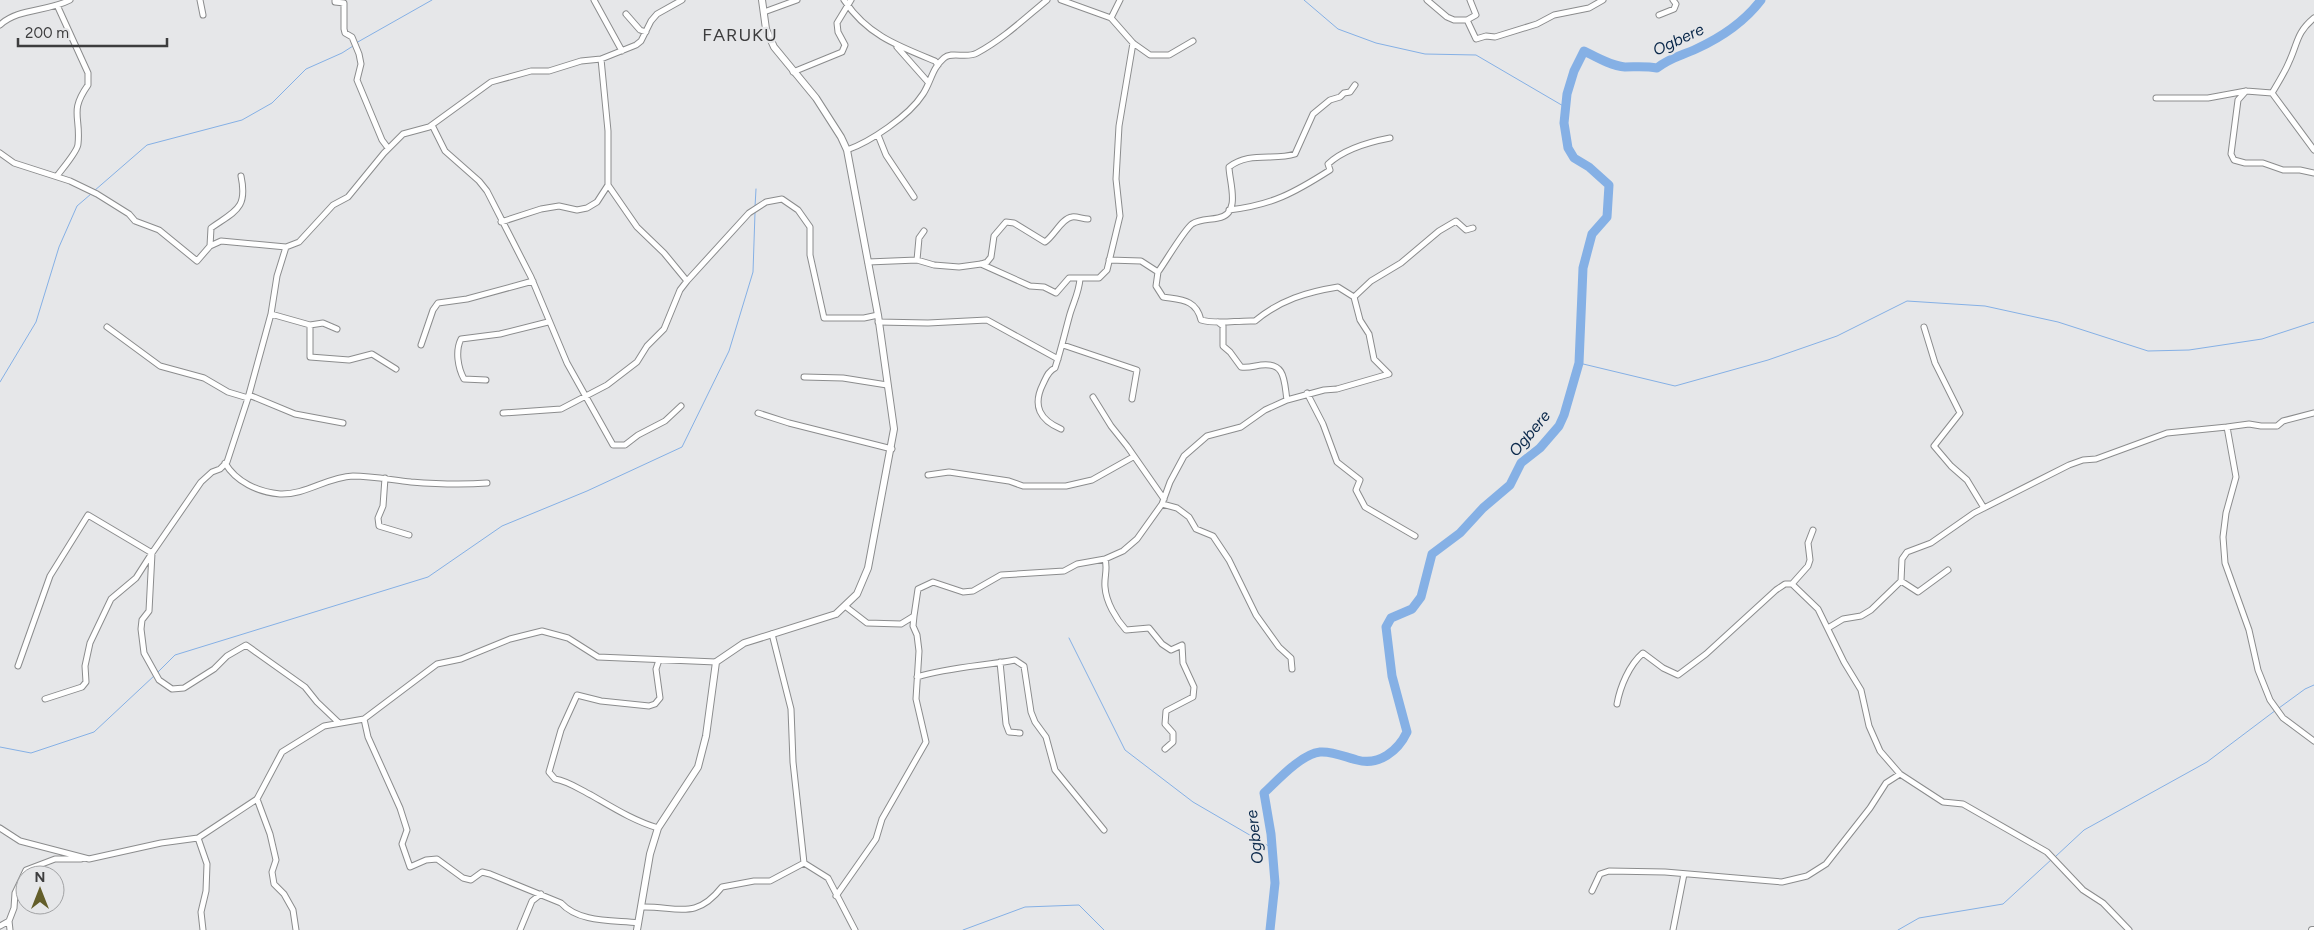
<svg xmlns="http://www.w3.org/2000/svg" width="2314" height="930" viewBox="0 0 2314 930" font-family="Figtree,sans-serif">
<rect width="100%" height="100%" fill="#e6e7e9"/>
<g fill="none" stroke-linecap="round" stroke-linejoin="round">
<path stroke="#85b0e5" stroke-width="1" d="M 1304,0 L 1338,29 L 1376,43 L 1425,54 L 1476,55 L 1565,107
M 356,43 L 432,0
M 94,191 L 147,145 L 242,120 L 272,103 L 306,69 L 342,53 L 353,46
M 755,207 L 756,189
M 1579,363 L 1675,386 L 1768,360 L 1837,336 L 1907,301 L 1985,306 L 2058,322 L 2148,351 L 2189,350 L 2262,339 L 2314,322
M 0,382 L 36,322 L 59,247 L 77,206 L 91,194
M 1069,638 L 1125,750 L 1193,802 L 1272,848
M 158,672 L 175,655 L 428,577 L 502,526 L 587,491 L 682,447 L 729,351 L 753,272 L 755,213
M 2279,708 L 2305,689 L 2314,685
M 0,747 L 31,753 L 94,732 L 155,675
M 2055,857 L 2084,830 L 2207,762 L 2276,710
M 963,930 L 1025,907 L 1079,905 L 1104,930
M 1898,930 L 1919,918 L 2003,904 L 2052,859"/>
<path stroke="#85b0e5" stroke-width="9" d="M 1270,930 L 1275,883 L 1271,834 L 1264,793 C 1277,781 1301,754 1320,752 C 1333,751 1345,757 1357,760 C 1379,766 1398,751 1407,732 L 1392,676 L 1386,627 L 1391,618 L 1412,609 L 1421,597 L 1432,554 L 1460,533 L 1483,508 L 1510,485 L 1521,463 L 1540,448 L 1559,426 L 1564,415 L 1579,363 L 1583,268 L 1592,234 L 1607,217 L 1609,185 L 1589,167 L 1574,158 L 1568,148 L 1564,123 L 1567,94 L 1574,71 L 1584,51 C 1596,57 1611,66 1625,67 C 1636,67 1646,66 1657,68 C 1671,57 1681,56 1696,49 C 1720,38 1745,21 1761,0"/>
<g stroke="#8b8c8d" stroke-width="7">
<path id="minor" d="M 200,0 L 203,15
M 335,0 L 335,2 L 344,3 L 344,29 L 345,33 L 352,37 L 359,54 L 361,64 L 357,80 L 382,140 L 388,148
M 594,0 L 622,51
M 844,0 C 867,35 898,46 935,61 L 938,65
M 1061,0 L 1111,18 L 1133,43 L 1150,55 L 1169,55 L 1193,41
M 1427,0 L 1447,17 L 1454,20 L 1467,20 L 1476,39 L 1486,36 L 1495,37 L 1537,24 L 1554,15 L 1589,8 L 1603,0
M 764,12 L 797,0
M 626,14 L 640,30 L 646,32
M 1659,15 L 1674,9 L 1676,4 L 1673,0
M 1111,18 L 1120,0
M 1467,20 L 1476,15 L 1470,0
M 0,25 C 18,8 47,12 70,0
M 897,47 L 928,82
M 793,72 L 842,52 L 845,45 L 838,32 L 837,23 L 851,0
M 2246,91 L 2238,100 L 2231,154 L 2234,160 L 2245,163 L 2263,163 L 2283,170 L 2300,170 L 2314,173
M 2272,93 C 2278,83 2285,72 2289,62 C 2298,43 2296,33 2314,18
M 2156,98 L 2208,98 L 2246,91 L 2272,93 L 2314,150
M 432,125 L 445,151 L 479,181 L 487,191 L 531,277 L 567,363 L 613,445 L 625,445 L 638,435 L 665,421 L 681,406
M 878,135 L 886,155 L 914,197
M 847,150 C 870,142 909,116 923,94 C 931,82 932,68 944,58 C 952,51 966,59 977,53 C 1003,39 1024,19 1047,0
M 0,153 L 14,163 L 70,181 L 97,194 L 129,214 L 135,221 L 159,230 L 197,261 L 210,246 L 221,241 L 286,247 L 299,242 L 333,205 L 348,197 L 384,153 L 403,134 L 429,127 L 491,82 L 531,71 L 549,71 L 581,61 L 601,59 L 636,45 L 641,41 L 651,21 L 657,14 L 682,0
M 57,176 C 62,169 78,151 78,144 C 81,116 69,112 88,85 L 88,73 L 57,5
M 1229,210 C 1272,205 1294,193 1330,170 L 1328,164 C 1343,150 1369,142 1390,138
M 501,222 L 541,209 L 559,206 L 577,210 L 587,208 L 597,202 L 608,185 L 608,131 L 601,59
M 210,246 L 211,228 C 235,211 248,209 241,176
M 286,247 L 277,276 L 271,314 L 310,325 L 323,323 L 337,329
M 917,260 L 919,238 L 924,231
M 868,262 L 917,260 L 934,265 L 959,267 L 981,264 L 987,262 L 991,257 L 994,236 L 1006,222 L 1014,223 L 1045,242 C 1054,236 1062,218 1072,217 C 1076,216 1083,219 1088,219
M 981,264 L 1030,286 L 1044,287 L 1056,293 L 1069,278 L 1099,278 L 1107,270 L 1120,216 L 1116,179 L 1119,126 L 1133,43
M 1158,272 C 1166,261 1184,230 1192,224 C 1200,219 1209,220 1218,218 C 1242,214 1229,181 1229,167 C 1249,151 1274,161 1295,154 L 1313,114 L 1330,100 L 1340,97 L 1344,93 L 1350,92 L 1355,85
M 687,281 L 749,213 L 766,202 L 782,199 L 798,210 L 810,227 L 810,255 L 824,318 L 864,318 L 878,315
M 1354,297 L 1371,281 L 1401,263 L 1439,231 L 1456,221 L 1466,230 L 1473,228
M 878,322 L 928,323 L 987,320 L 1058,359
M 1218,322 L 1223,326 L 1223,346 L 1230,352 L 1241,367 C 1248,368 1254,366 1261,365 C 1286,362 1284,381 1287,400
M 310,325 L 310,357 L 349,360 L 372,354 L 396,369
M 107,327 L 160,366 L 204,378 L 228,392 L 248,398
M 1924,327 L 1935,363 L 1960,413 L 1934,446 L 1951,466 L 1967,480 L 1984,508
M 421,345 L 433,310 L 438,303 L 467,299 L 533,281
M 1063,345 L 1137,370 L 1132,399
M 804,377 L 843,378 L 887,385
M 486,380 L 464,379 C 458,368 455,351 461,339 L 500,334 L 548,322
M 1307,393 L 1323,424 L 1337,462 L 1360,480 L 1356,490 L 1365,507 L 1415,536
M 249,395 L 295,414 L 343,423
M 1093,397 L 1111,426 L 1127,446 L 1164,499
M 503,413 L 561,409 L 607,385 L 637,362 L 647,346 L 664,329 L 680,290 L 687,281 L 664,253 L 637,227 L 608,185
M 758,413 L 789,423 L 892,449
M 2227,427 L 2249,424 L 2261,426 L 2277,426 L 2283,421 L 2314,413
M 1061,429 C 1040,420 1032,406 1043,384 C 1046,378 1048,371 1055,368 C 1061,350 1065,332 1070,314 C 1074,301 1079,292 1080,279
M 225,463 C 236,482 258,492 280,494 C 306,495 327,477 353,476 C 372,476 392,480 411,482 C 436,484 462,485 487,483
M 928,475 L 949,472 L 1009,481 L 1023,486 L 1066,486 L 1092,480 L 1133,457
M 385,478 L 383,506 L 378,518 L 379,526 L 409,535
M 1162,504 L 1177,508 L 1189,517 L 1196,529 L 1213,536 L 1229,560 L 1256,615 L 1279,647 L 1291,658 L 1292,669
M 1105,559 C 1108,569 1104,577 1105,587 C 1106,602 1116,619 1126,630 L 1149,628 L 1162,644 L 1171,650 L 1182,645 L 1183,663 L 1194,687 L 1193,697 L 1166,711 L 1165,724 L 1173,733 L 1173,742 L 1165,749
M 1901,581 L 1918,592 L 1948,570
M 1792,584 L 1808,566 L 1810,560 L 1808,543 L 1813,530
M 845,606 L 867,623 L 901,624 L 914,616 L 918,589 L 933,582 L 963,592 L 973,591 L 1001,575 L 1064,571 L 1077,564 L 1105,559 L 1123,551 L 1137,539 L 1162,504 L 1170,482 L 1184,456 L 1207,436 L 1241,427 L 1265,410 L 1287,400 L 1324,390 L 1337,389 L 1389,374 L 1374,359 L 1369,334 L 1360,320 L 1354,297 L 1338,287 C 1307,292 1280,300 1255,321 C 1237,320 1218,325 1201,320 C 1196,299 1181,300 1163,297 L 1156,286 L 1158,272 L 1141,261 L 1109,260
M 1828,628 L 1843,619 L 1861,616 L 1871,610 L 1901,581 L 1902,559 L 1907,552 L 1931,543 L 1974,513 L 2069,465 L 2083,460 L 2096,459 L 2167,433 L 2227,427 L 2236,477 L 2226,513 L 2223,537 L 2225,563 L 2249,630 L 2258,670 L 2270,700 L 2283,718 L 2314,741
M 772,634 L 791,709 L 793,762 L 804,863 L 828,878 L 855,930
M 1000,662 L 1006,724 L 1009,732 L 1020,733
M 18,666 L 50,576 L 88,515 L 152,553 L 201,482 L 212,472 L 220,469 L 227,462 L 248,398 L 271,314
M 917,677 C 949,667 983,666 1015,660 L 1024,666 L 1031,712 L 1035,722 L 1046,737 L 1055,770 L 1104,830
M 45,699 L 82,687 L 86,682 L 85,666 L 90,643 L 111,599 L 136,578 L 152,553 L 149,611 L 142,620 L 141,629 L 144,653 L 159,680 L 172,689 L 184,688 L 214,669 L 227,656 L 246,645 L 305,687 L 317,702 L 338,722
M 1617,704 C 1620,687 1629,665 1643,653 L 1663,668 L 1678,675 L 1706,654 L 1776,590 L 1785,584 L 1792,584 L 1818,609 L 1844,662 L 1861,690 L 1869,726 L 1880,751 L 1900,774 L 1943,802 L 1963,804 L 2047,852 L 2083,890 L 2103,903 L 2129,930
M 364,719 L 368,737 L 400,808 L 407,830 L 402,844 L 410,867 L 426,860 L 437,859 L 463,878 L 471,880 L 482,872 L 490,874 L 561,903 C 579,923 614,920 638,923
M 257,799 L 270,834 L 276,860 L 272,872 L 274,884 L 284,894 L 293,910 L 296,930
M 0,828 L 20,841 L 89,859 L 161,843 L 198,838 L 257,799 L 282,752 L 324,726 L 364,719 L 437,664 L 461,659 L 510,639 L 542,631 L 568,638 L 598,657 L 716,662
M 658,828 C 634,821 612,807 591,795 C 579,789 568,781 555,779 L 549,772 L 561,730 L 577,695 L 601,701 L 649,706 L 655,704 L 660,698 L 656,669 L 659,660
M 198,838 L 207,864 L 206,891 L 201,912 L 203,930
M 1592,891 L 1600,874 L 1609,871 L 1665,872 L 1782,882 L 1807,876 L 1826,864 L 1870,808 L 1886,783 L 1900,774
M 836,896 L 876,839 L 882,819 L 926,742 L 916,699 L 919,651 L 917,635 L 913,626 L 914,616
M 641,907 C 678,906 695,921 722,887 L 754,881 L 770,881 L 804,863
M 9,921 L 10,930
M 0,926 L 9,921 L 14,908 L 15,893 L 26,870 L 55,859 L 81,859
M 520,930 L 532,901 L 541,894
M 1673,930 L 1684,874"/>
</g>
<g stroke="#8b8c8d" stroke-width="8">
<path id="tertiary" d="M 637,930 L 650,854 L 658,828 L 698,767 L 706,736 L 716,662 L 744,643 L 836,614 L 857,594 L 868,568 L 894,429 L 878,315 L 847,150 L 841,137 L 816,98 L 774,47 L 766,29 L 762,0
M 2312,930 L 2314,930"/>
</g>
<use href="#minor" stroke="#fff" stroke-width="5"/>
<use href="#tertiary" stroke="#fff" stroke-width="6"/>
</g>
<g text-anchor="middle" stroke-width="4.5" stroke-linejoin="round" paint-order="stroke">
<g font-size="16" font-style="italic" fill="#0c2a4c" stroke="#e6e7e9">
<text transform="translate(1678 39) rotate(-25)" y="6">Ogbere</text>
<text transform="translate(1529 433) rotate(-50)" y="6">Ogbere</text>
<text transform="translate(1254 837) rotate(-97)" y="6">Ogbere</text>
</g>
<g font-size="18" letter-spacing="1" fill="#3d3d3e" stroke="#e6e7e9">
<text x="740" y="41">FARUKU</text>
</g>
</g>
<g transform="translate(40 890)"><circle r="24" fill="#e6e7e9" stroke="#a2a3a5"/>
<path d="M0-4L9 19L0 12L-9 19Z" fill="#635e2a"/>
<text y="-8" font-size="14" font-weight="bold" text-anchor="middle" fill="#3d3d3e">N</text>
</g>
<path d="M18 38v8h149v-8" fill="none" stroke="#3d3d3e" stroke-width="2.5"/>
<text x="25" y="38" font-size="15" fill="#3d3d3e" stroke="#e6e7e9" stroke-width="4" paint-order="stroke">200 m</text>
</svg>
